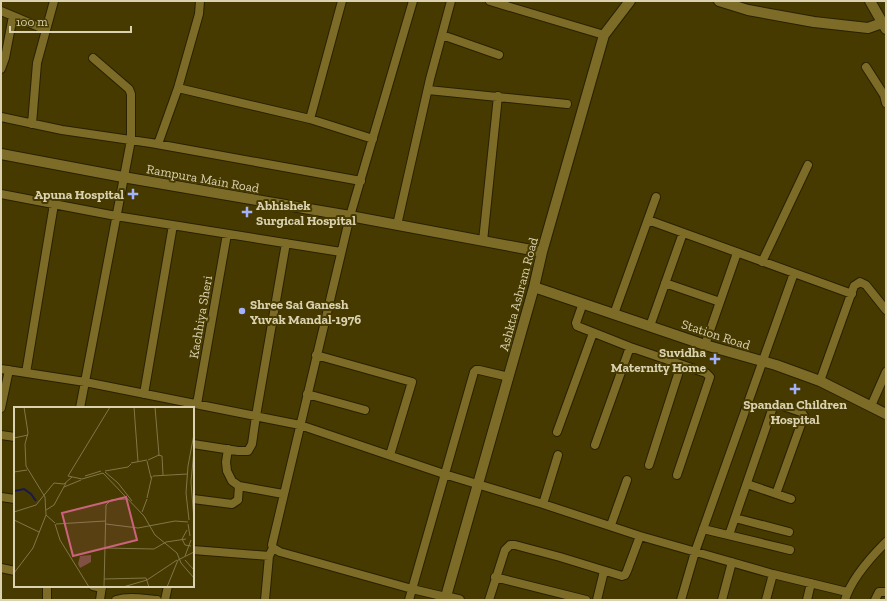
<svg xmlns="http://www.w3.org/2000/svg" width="887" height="601" viewBox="0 0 887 601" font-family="'Zilla Slab',serif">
<rect width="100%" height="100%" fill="#463a01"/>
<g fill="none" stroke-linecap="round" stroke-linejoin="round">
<g stroke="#292100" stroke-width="10">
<path id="street" d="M 413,1 L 350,216 L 272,545 L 273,548 L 280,552 L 412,589 L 446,597
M 490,1 L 604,35
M 1,11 L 13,16
M 442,35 L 499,55
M 866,67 L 884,95 L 886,103
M 1,69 L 5,58 L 13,16 L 46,30
M 178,88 L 310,119 L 373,139
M 428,90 L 567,104
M 1,117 L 62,130 L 151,143 L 361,181
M 310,119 L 342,1
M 32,124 L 37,63 L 54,1
M 158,144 L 178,88 L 199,14 L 200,1
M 1,194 L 116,216 L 341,252
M 648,220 L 852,294
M 397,225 L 430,79 L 451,1
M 483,241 L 498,96
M 762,262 L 808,165
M 665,283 L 720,302
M 583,303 L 576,323 L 577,326 L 630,347 L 706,373 L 710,377 L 677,475
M 614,314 L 656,197
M 650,326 L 683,233
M 705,345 L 737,253
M 316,355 L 412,382 L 390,455
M 1,369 L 85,382 L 300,425 L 444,474 L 543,504 L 640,536 L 773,574 L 847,592
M 26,373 L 54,204
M 820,381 L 854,286 L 860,282 L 866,285 L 886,310
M 144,394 L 173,225
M 307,394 L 365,410
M 197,404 L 227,234
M 871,406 L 886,372
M 1,408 L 9,370
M 80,408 L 131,140 L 131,94 L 129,89 L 93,58
M 557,432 L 593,333
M 1,435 L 15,437
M 193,444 L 238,451 L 248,451 L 252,444 L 256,416 L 286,243
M 595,445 L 630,347
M 228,449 L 226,462 L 227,471 L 232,481 L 239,486 L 283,494
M 649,465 L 681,365
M 747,484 L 791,499
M 1,497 L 15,499
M 193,499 L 232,504 L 238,500 L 239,486
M 543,504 L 558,455
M 735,518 L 789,532
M 611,525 L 627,480
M 703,529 L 790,550
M 729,535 L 773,407 L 777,404 L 801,412 L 804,416 L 776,494
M 193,550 L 269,556 L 273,548
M 1,568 L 15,571
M 495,577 L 586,600
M 93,586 L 102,588
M 47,600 L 47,586
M 100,600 L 102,586
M 116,600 C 129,596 144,599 157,600
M 165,600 L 168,586
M 265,600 L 269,556
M 409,600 L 474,372 L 476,370 L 479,370 L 509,377
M 489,600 L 505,550 L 510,545 L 515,545 L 560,557 L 622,576 L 625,575 L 627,571 L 640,536
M 597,600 L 604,571
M 681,600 L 695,552 L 794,273
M 722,600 L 732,562
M 766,600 L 773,574
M 807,600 L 811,583
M 845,600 C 851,579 871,557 886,542
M 875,600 L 879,592 L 886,592"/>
</g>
<g stroke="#292100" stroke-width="12">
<path id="secondary" d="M 719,1 L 748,10 L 814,22 L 868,28 L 882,23
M 870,1 L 886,29
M 1,154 L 123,177 L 350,216 L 542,252
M 534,287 L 705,345 L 776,365 L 820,381 L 886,414
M 446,597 L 459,600
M 445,600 L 534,287 L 542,252 L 604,35 L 630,1"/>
</g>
<use href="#street" stroke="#7c6c28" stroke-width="8"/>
<use href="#secondary" stroke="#7c6c28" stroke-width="10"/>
</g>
<g fill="#a4b1fc" stroke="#463a01" stroke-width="1.5">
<path d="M131 188h4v4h4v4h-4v4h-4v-4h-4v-4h4z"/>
<path d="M245 206h4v4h4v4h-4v4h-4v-4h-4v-4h4z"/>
<circle cx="242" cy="311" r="4"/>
<path d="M713 353h4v4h4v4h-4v4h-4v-4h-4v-4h4z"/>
<path d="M793 383h4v4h4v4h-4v4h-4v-4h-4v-4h4z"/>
</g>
<g text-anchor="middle" stroke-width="4" stroke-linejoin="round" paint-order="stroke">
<g font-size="13" fill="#dad2b1" stroke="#463a01">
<text transform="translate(203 178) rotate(10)" y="5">Rampura Main Road</text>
<text transform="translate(518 294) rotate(-75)" y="5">Ashkta Ashram Road</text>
<text transform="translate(200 317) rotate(-80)" y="5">Kachhiya Sheri</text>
<text transform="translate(716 334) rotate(18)" y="5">Station Road</text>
</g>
<g font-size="13" font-weight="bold" fill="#dad2b1" stroke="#463a01" text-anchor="end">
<text x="124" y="199">Apuna Hospital</text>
<text x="256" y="210" text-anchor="start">Abhishek<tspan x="256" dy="15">Surgical Hospital</tspan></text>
<text x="250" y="309" text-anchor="start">Shree Sai Ganesh<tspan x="250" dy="15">Yuvak Mandal-1976</tspan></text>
<text x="706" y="357">Suvidha<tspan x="706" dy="15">Maternity Home</tspan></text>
<text x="795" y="409" text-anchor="middle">Spandan Children<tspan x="795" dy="15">Hospital</tspan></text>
</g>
</g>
<g transform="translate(14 407)">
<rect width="180" height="180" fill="#463a01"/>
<path d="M 77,148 L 77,155 L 66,161 L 64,157 L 66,149 Z" fill="#805043"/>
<path fill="none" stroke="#181951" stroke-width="2" d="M 0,84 L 10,82 L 17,87 L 22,94"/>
<path fill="none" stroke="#817747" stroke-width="1" d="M 120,0 L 124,55M 0,31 L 14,28M 180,43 L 177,75 L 180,113M 144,48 L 148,49 L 149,68M 134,53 L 145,48 L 141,0M 133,54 L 137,71M 117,56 L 133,53M 91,64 L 114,60 L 117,57M 0,65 L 13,63M 91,65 L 104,76 L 118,94M 89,66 L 130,109 L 141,128 L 163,146 L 167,156 L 180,171M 89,66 L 68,72 L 54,69 L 96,0M 71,69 L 87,64M 139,69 L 173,67M 50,80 L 67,73M 133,91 L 138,69M 32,103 L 40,98 L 52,76M 0,105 L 22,98 L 40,76 L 50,77 L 58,70M 128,105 L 133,92M 32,108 L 41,116M 0,113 L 25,125M 175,113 L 172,86 L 174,59 L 180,27M 41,117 L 46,133 L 75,180M 42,117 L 91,114M 92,117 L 124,121 L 161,114 L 174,115M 174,117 L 176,129M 173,123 L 168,132 L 171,138 L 177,139M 91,141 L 140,142 L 152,135 L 172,132M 171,149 L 177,133M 171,153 L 180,163M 0,166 L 19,141 L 32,108 L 31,90 L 12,59 L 11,37 L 14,26 L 10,0M 90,172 L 132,171 L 135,180M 90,180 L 92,98 L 97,93 L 112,92M 109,180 L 133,173 L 163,153M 153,180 L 164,153 L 180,145"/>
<path fill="#cc627d" fill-opacity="0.15" stroke="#cc627d" stroke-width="2" d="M 112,90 L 123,133 L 59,149 L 48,106 Z"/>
<rect width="180" height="180" fill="none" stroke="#dad2b1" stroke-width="2"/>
</g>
<rect width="887" height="601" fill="none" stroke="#dad2b1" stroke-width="4"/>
<path d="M10 26v6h121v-6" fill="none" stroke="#dad2b1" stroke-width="2"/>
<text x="16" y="26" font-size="12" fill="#dad2b1" stroke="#463a01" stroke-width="3" paint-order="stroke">100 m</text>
</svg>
